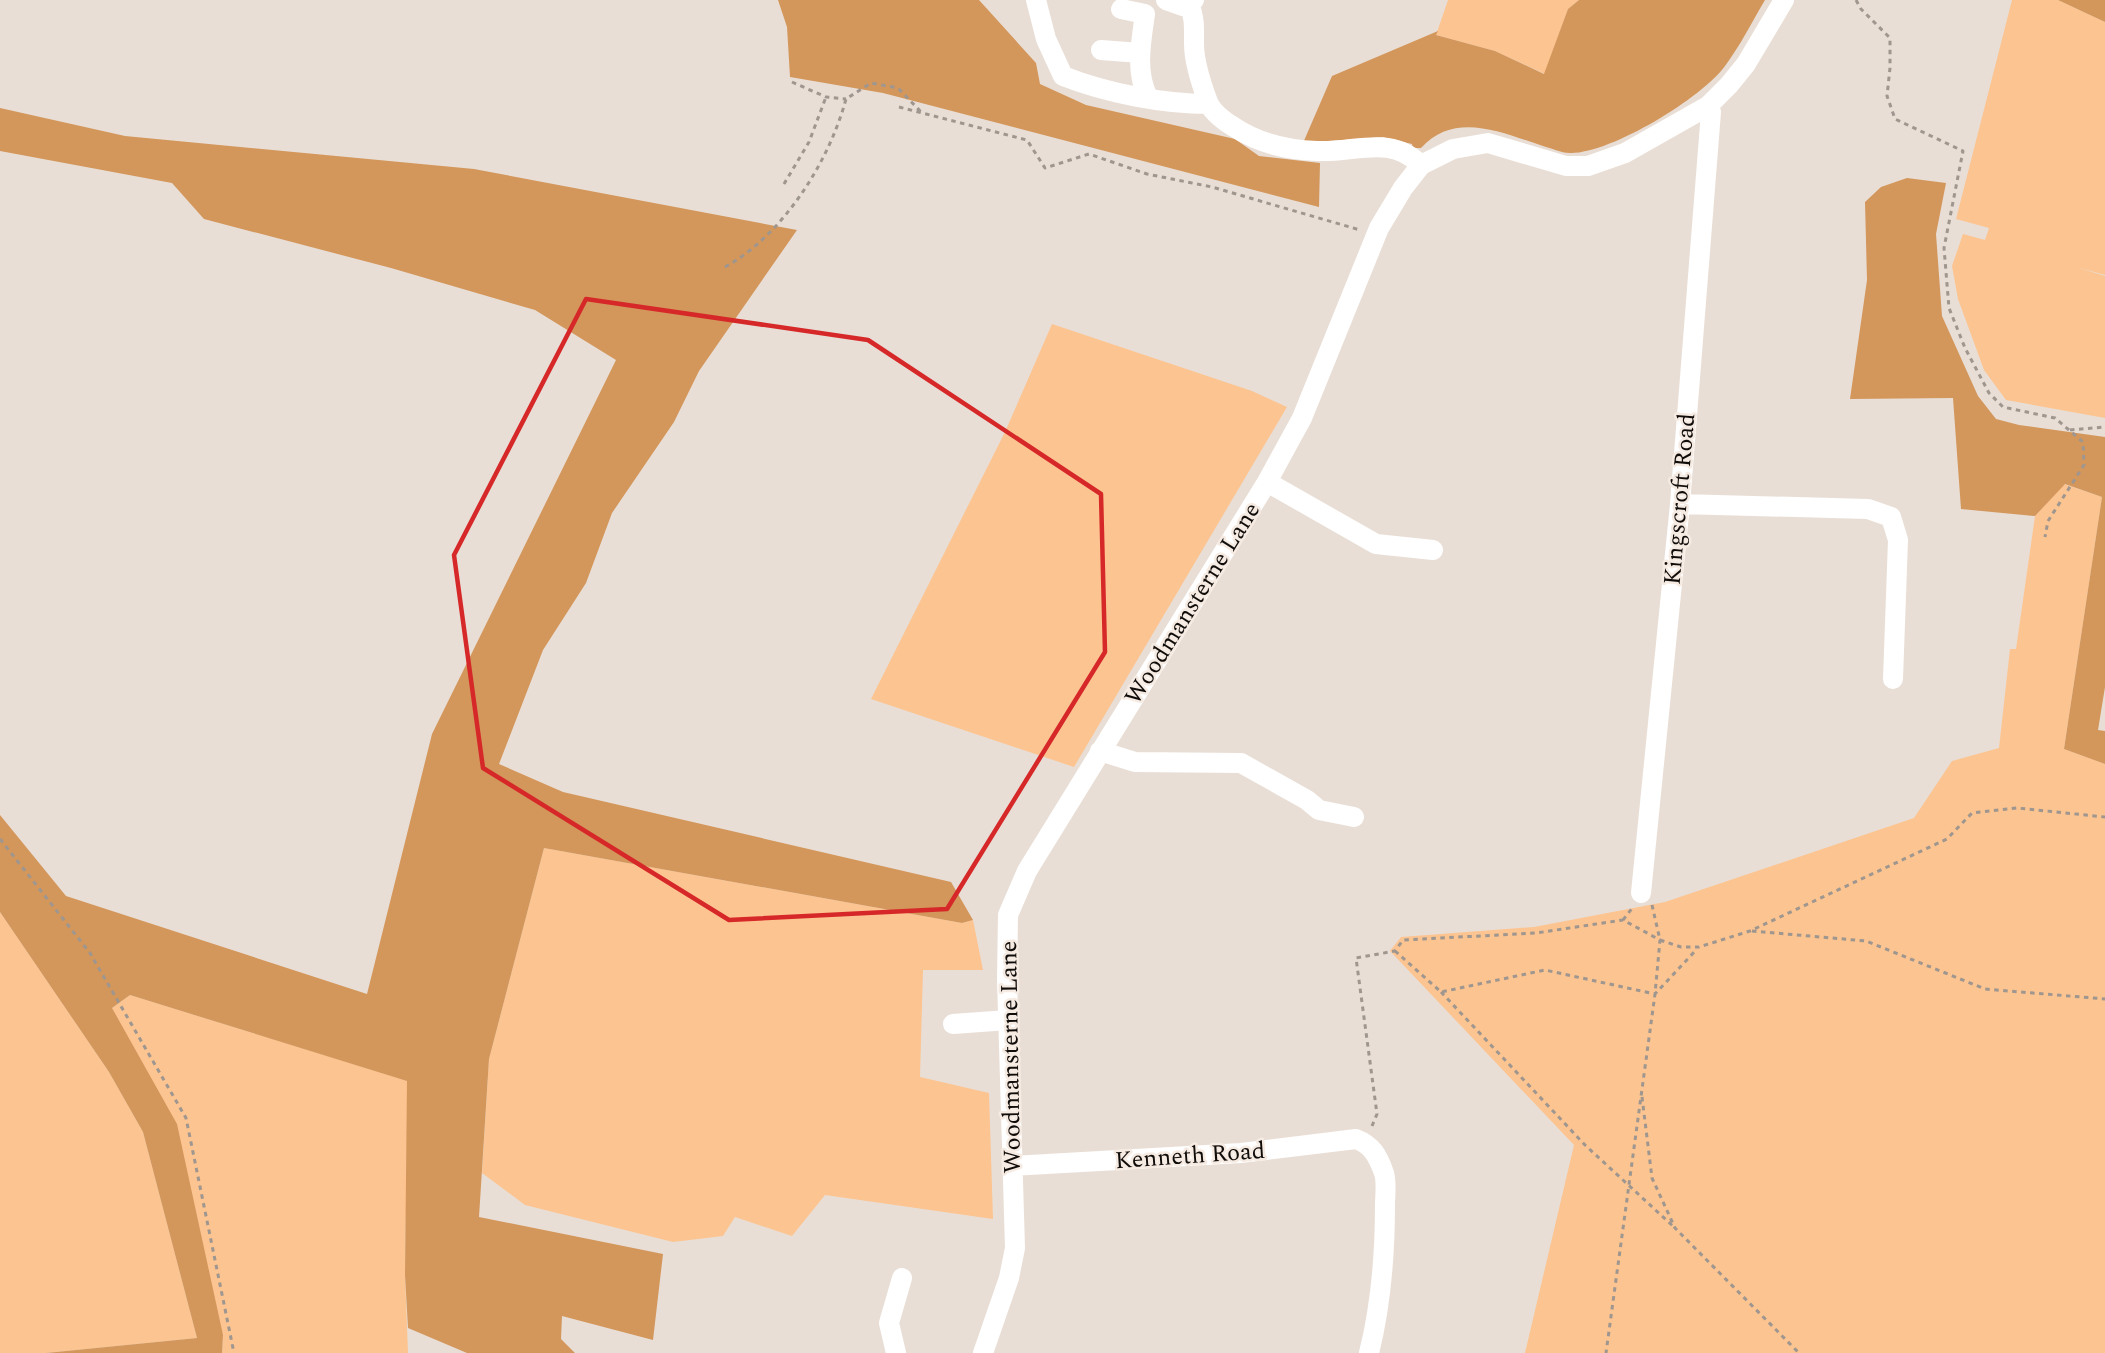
<svg xmlns="http://www.w3.org/2000/svg" width="2105" height="1353" viewBox="0 0 2105 1353" font-family="Spectral,serif">
<rect width="100%" height="100%" fill="#e9ded5"/>
<path fill="#fcc490" d="M 1448,0 L 1579,0 L 1568,9 L 1545,74 L 1495,51 L 1436,35 Z
M 2012,0 L 2058,0 L 2105,22 L 2105,275 L 2076,267 L 2105,276 L 2105,418 L 2006,400 L 1984,370 L 1958,299 L 1952,266 L 1963,234 L 1985,240 L 1989,228 L 1956,219 Z
M 1052,324 L 1252,391 L 1287,407 L 1074,767 L 871,699 L 1005,432 Z
M 2064,484 L 2102,497 L 2064,749 L 2105,764 L 2105,1353 L 1525,1353 L 1574,1145 L 1390,951 L 1401,937 L 1534,927 L 1665,902 L 1914,818 L 1952,761 L 1999,748 L 2010,649 L 2016,649 L 2035,516 Z
M 544,848 L 962,923 L 973,920 L 983,970 L 923,970 L 920,1077 L 989,1093 L 993,1219 L 825,1195 L 792,1236 L 735,1217 L 723,1236 L 673,1242 L 525,1205 L 482,1173 L 489,1059 Z
M 0,912 L 109,1072 L 143,1132 L 197,1338 L 46,1353 L 0,1353 Z
M 130,995 L 408,1081 L 405,1274 L 408,1353 L 222,1353 L 223,1335 L 112,1008 Z"/>
<path fill="#d3965b" d="M 778,0 L 979,0 L 1036,63 L 1040,84 L 1086,105 L 1235,139 L 1259,156 L 1320,163 L 1319,207 L 883,93 L 790,77 L 787,27 Z
M 1579,0 L 1765,0 C 1752,22 1740,46 1725,66 C 1702,98 1610,154 1570,153 C 1561,153 1551,148 1543,146 C 1503,133 1455,110 1421,148 L 1413,148 L 1412,144 L 1383,137 L 1303,143 L 1332,76 L 1438,31 L 1436,35 L 1495,51 L 1544,74 L 1568,9 Z
M 2058,0 L 2105,0 L 2105,22 Z
M 0,108 L 125,136 L 474,169 L 797,230 L 699,371 L 674,422 L 612,513 L 586,583 L 543,650 L 499,764 L 563,792 L 951,882 L 973,920 L 962,923 L 544,848 L 489,1059 L 479,1217 L 663,1254 L 653,1340 L 562,1316 L 561,1339 L 575,1353 L 467,1353 L 408,1328 L 405,1275 L 407,1081 L 130,995 L 112,1008 L 177,1124 L 223,1335 L 222,1353 L 46,1353 L 197,1338 L 143,1132 L 109,1072 L 0,912 L 0,815 L 66,896 L 367,994 L 432,734 L 616,360 L 535,310 L 391,268 L 204,219 L 172,183 L 0,151 Z
M 1907,178 L 1946,183 L 1936,234 L 1942,316 L 1978,396 L 1996,419 L 2019,425 L 2105,437 L 2105,687 L 2098,730 L 2105,731 L 2105,764 L 2064,749 L 2102,497 L 2065,484 L 2035,516 L 1961,509 L 1953,398 L 1850,399 L 1867,280 L 1865,202 L 1881,187 Z"/>
<g fill="none" stroke-linecap="round" stroke-linejoin="round">
<path stroke="#9e968f" stroke-width="3" stroke-dasharray="4.5 4.5" stroke-linecap="butt" d="M 1856,0 L 1861,9 L 1890,38 L 1890,68 L 1887,96 L 1895,119 L 1963,151 L 1944,248 L 1949,308 L 1965,348 L 1989,393 L 2003,407 L 2055,418 L 2083,442 L 2084,465 L 2048,521 L 2045,537
M 792,82 L 826,97 L 846,99
M 899,107 L 1027,140 L 1045,168 L 1089,154 L 1147,174 L 1212,187 L 1360,230
M 784,184 L 809,142 L 826,97
M 725,267 C 783,235 829,162 846,99 L 871,83 L 898,88 L 921,112
M 2070,430 L 2105,427
M 0,839 L 90,953 L 186,1118 L 234,1353
M 1652,905 L 1660,940 L 1681,947 L 1699,947 L 1750,931 L 1947,839 L 1972,813 L 2017,808 L 2105,817
M 1623,920 L 1633,907
M 1752,931 L 1866,941 L 1985,989 L 2105,999
M 1395,951 L 1441,992 L 1545,970 L 1655,994 L 1697,949
M 1441,992 L 1585,1145 L 1675,1228
M 1642,1097 L 1652,1178 L 1675,1228 L 1799,1353
M 1372,1126 L 1377,1114 L 1356,958 L 1395,951 L 1403,940 L 1536,933 L 1623,920 L 1660,940 L 1655,994 L 1606,1353"/>
<path stroke="#fff" stroke-width="20" d="M 1036,0 L 1046,39 L 1063,76 C 1106,93 1163,104 1209,104
M 1166,0 L 1183,6 L 1194,0
M 1189,3 C 1195,20 1194,26 1194,44 C 1194,61 1202,86 1208,102 C 1212,112 1225,122 1234,127 C 1258,143 1288,150 1317,151 C 1356,153 1390,134 1421,165
M 1121,9 L 1145,14 C 1141,42 1135,72 1148,97
M 1101,50 L 1140,53
M 1267,482 L 1376,544 L 1433,550
M 1680,504 L 1868,509 L 1891,517 L 1898,540 L 1893,679
M 1100,751 L 1135,762 L 1241,763 L 1307,800 L 1319,810 L 1354,817
M 1641,893 L 1680,504 L 1711,112 L 1708,106
M 953,1024 L 1008,1020
M 1013,1166 L 1241,1153 L 1356,1139 C 1372,1145 1378,1156 1384,1173 C 1387,1182 1385,1195 1385,1205 C 1385,1254 1381,1305 1369,1353
M 896,1353 L 889,1323 L 902,1278
M 983,1353 L 1009,1278 L 1015,1248 L 1007,979 L 1008,915 L 1027,871 L 1267,482 L 1302,418 L 1379,228 L 1403,188 L 1421,165 L 1453,149 L 1488,143 L 1566,166 L 1588,166 L 1625,153 L 1708,106 L 1729,85 L 1746,64 L 1784,0"/>
</g>
<path fill="none" stroke="#d62828" stroke-width="4.5" stroke-linejoin="round" d="M 586,299 L 868,340 L 1101,494 L 1105,652 L 947,909 L 729,920 L 483,768 L 454,555 Z"/>
<g text-anchor="middle" stroke-width="5" stroke-linejoin="round" paint-order="stroke">
<g font-size="24" fill="#100c0a" stroke="#f6ebe2">
<text transform="translate(1679 499) rotate(-85)" y="8">Kingscroft Road</text>
<text transform="translate(1192 603) rotate(-58)" y="8">Woodmansterne Lane</text>
<text transform="translate(1010 1057) rotate(-91)" y="8">Woodmansterne Lane</text>
<text transform="translate(1190 1155) rotate(-4)" y="8">Kenneth Road</text>
</g>
</g>
</svg>
